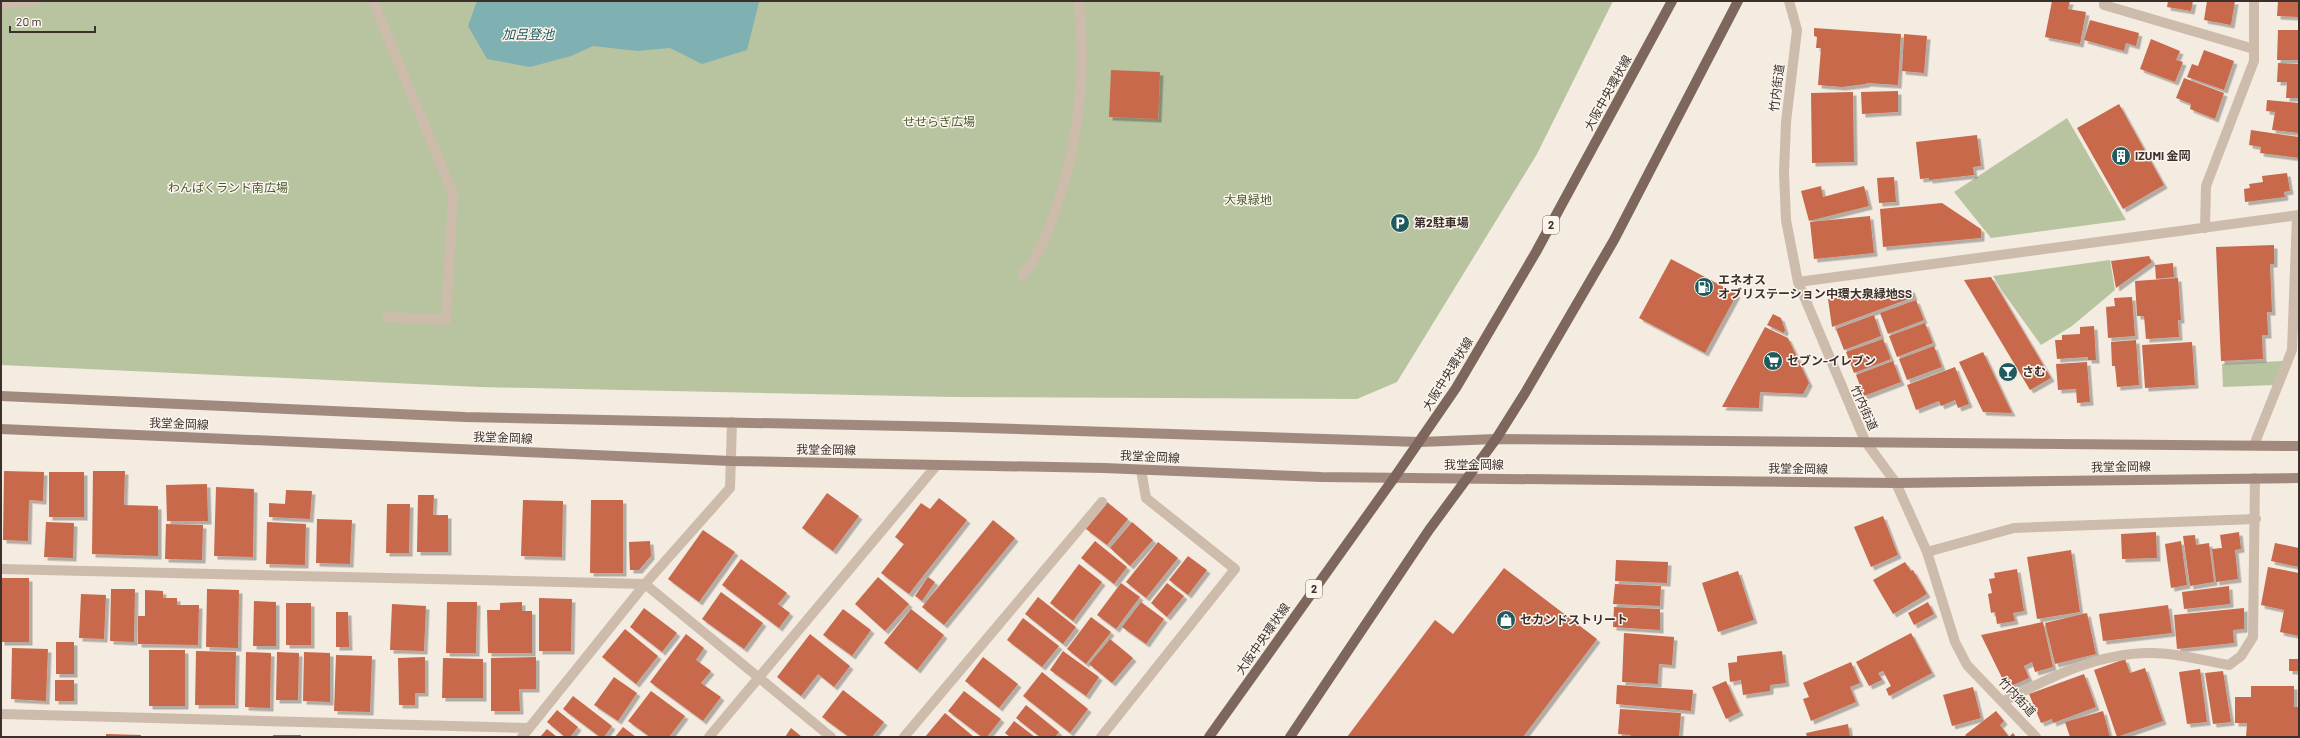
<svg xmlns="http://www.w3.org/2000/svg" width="2300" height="738" viewBox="0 0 2300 738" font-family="Barlow,'Noto Sans JP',sans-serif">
<defs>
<filter id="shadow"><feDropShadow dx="3.5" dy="3.5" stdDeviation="0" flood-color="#0004"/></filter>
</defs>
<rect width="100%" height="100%" fill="#f4ebe1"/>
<path fill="#b8c4a0" d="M 1,1 L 1613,1 L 1537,154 L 1397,382 L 1357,399 L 953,397 L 480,387 L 1,365 Z
M 2067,118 L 2126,220 L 1991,238 L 1954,192 Z
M 2110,260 L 2115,290 L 2072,326 L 2041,345 L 2002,291 L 1993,276 Z
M 2283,361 L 2274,385 L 2223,387 L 2222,364 Z"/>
<path fill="#7fb0b2" d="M 477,1 L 759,1 L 759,2 L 747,50 L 702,64 L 670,48 L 638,51 L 593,46 L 571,56 L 530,67 L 487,59 L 468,26 Z"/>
<path fill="#c8694b" filter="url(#shadow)" d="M 2052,1 L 2070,1 L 2068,9 L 2086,12 L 2080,44 L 2045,37 Z
M 2168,1 L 2193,1 L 2191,11 L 2167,7 Z
M 2207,1 L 2235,1 L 2231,25 L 2204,20 Z
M 2278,1 L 2299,1 L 2299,17 L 2277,16 Z
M 2090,20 L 2139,33 L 2136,46 L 2126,43 L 2124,51 L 2084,40 Z
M 1814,28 L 1901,34 L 1898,85 L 1867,83 L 1866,84 L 1842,87 L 1818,85 L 1821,48 L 1816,48 L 1817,37 L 1814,36 Z
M 2278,30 L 2299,30 L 2299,60 L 2277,60 Z
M 1904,34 L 1927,36 L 1924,73 L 1902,71 Z
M 2151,39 L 2180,51 L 2176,60 L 2183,62 L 2175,82 L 2140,69 Z
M 2204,50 L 2234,61 L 2224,90 L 2187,77 L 2192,64 L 2198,66 Z
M 2278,63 L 2299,64 L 2299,98 L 2286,98 L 2287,82 L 2277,82 Z
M 1111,70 L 1160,72 L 1158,119 L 1109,117 Z
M 2184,78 L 2224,93 L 2215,119 L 2190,109 L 2191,104 L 2176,98 Z
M 1898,91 L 1898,112 L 1862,114 L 1861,92 Z
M 1853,92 L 1854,162 L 1812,163 L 1811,93 Z
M 2267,100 L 2299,103 L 2299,133 L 2272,130 L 2275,112 L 2266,111 Z
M 2119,104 L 2164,185 L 2123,209 L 2077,128 Z
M 2251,130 L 2299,137 L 2299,158 L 2260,153 L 2261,147 L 2249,145 Z
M 1977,135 L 1981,166 L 1973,167 L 1974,175 L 1929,180 L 1929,178 L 1920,179 L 1916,142 Z
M 2287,173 L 2290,191 L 2284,192 L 2285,197 L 2245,202 L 2244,189 L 2250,188 L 2249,184 L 2263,182 L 2262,176 Z
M 1894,177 L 1896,202 L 1879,203 L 1877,178 Z
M 1821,186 L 1823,197 L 1864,186 L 1869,206 L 1809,221 L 1801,191 Z
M 1942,203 L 1981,229 L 1981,238 L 1883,247 L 1880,209 Z
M 1870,216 L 1874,253 L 1814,259 L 1810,222 Z
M 2274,245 L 2274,264 L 2270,264 L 2272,312 L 2267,312 L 2268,335 L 2262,335 L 2263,359 L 2221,361 L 2216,247 Z
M 2149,256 L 2152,262 L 2116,288 L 2111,261 Z
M 1671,259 L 1737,294 L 1705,353 L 1639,318 Z
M 2173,263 L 2174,277 L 2156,279 L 2155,265 Z
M 1991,277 L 2051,378 L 2030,390 L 1964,280 Z
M 2178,278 L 2181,320 L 2178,320 L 2179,337 L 2146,339 L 2144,316 L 2137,316 L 2135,281 Z
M 1911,289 L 1914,297 L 1832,327 L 1828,299 Z
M 2132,297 L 2135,336 L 2108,338 L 2106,307 L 2115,306 L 2114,298 Z
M 1916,300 L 1924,320 L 1888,334 L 1880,313 Z
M 1773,314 L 1781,318 L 1785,330 L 1784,333 L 1767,325 Z
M 1874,315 L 1881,336 L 1844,350 L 1836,329 Z
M 1925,323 L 1933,343 L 1897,357 L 1889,336 Z
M 2094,326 L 2096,360 L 2088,360 L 2088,357 L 2057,359 L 2055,340 L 2062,340 L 2062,335 L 2080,334 L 2080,327 Z
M 1765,327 L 1788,338 L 1809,383 L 1803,394 L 1760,392 L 1759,408 L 1722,407 Z
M 1883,339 L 1891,359 L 1854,373 L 1846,352 Z
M 2136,340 L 2139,385 L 2117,387 L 2115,366 L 2112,366 L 2111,342 Z
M 2192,342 L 2195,385 L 2145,388 L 2142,345 Z
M 1934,346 L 1942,367 L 1907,380 L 1899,359 Z
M 1983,352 L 2012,413 L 1983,412 L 1959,362 Z
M 1893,361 L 1901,382 L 1864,396 L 1856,375 Z
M 2087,362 L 2090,402 L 2077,403 L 2076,389 L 2058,390 L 2056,364 Z
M 1955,367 L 1969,404 L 1958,408 L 1955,400 L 1941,406 L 1939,401 L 1916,410 L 1907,385 Z
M 4,471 L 44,472 L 43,501 L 29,500 L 28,541 L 3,540 Z
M 93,471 L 125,471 L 124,505 L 158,506 L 158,556 L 92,554 Z
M 49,472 L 84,472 L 84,517 L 49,517 Z
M 207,484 L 208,521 L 167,521 L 166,485 Z
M 216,487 L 254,489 L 253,557 L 214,556 Z
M 286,490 L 312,491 L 310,519 L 269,517 L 269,503 L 285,504 Z
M 827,493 L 859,516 L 833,551 L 802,528 Z
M 418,495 L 434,495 L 433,515 L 448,515 L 448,552 L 417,552 Z
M 939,498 L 967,520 L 909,594 L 881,573 L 904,544 L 895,537 L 921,503 L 930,509 Z
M 523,500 L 563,501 L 562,557 L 521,556 Z
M 591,500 L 623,500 L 623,573 L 590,573 Z
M 1107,502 L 1128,519 L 1107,545 L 1086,529 Z
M 387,504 L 410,504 L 409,553 L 386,553 Z
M 1883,516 L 1898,555 L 1871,567 L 1854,527 Z
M 317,519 L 352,520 L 350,564 L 316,563 Z
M 993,520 L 1015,538 L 944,625 L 922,607 Z
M 46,522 L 74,523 L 73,558 L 44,557 Z
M 267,522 L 306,524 L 305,565 L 266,564 Z
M 1132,522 L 1153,540 L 1130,566 L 1110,548 Z
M 166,524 L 203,525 L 202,560 L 165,559 Z
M 703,530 L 735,552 L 699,602 L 668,579 Z
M 2156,532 L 2157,558 L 2122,559 L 2121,534 Z
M 2239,532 L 2241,549 L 2235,550 L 2238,579 L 2216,582 L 2212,549 L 2222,548 L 2220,535 Z
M 2195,535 L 2196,545 L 2209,543 L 2214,582 L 2190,586 L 2183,536 Z
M 650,541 L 651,556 L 639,570 L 630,570 L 629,542 Z
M 1095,541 L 1127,567 L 1114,584 L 1081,558 Z
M 2181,541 L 2187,585 L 2171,588 L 2165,544 Z
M 1158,542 L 1178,558 L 1146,598 L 1126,582 Z
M 2275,543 L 2299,548 L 2299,567 L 2271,561 Z
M 2071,550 L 2080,612 L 2037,619 L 2027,557 Z
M 1188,556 L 1207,570 L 1188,595 L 1169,580 Z
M 741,559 L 787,593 L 778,604 L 790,613 L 779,628 L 722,585 Z
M 1616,560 L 1668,562 L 1667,583 L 1615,581 Z
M 1905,562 L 1911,571 L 1913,570 L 1927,594 L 1893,614 L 1873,580 Z
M 1079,564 L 1102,582 L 1073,621 L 1050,603 Z
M 2268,567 L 2299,573 L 2299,636 L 2280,632 L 2284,610 L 2261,605 Z
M 1504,568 L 1597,639 L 1523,737 L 1347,737 L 1435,620 L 1453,634 Z
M 2017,569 L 2024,611 L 2013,613 L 2015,621 L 1997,624 L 1995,612 L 1991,613 L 1988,594 L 1992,593 L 1989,579 L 1995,578 L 1994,573 Z
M 1738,571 L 1754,620 L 1718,632 L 1702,583 Z
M 878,577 L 909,604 L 885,631 L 855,604 Z
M 928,577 L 935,582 L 922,601 L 915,596 Z
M 1,578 L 29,578 L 29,642 L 1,642 Z
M 1121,583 L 1140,597 L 1116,629 L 1097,615 Z
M 1167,583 L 1184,596 L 1167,617 L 1151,603 Z
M 1615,584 L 1661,586 L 1660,606 L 1613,604 Z
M 2229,586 L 2230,604 L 2184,609 L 2182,592 Z
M 111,589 L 135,589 L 134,642 L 110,641 Z
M 207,589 L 239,590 L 238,648 L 206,647 Z
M 145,590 L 163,591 L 163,598 L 177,598 L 177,605 L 199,605 L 198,645 L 138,644 L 138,616 L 145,616 Z
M 721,592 L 763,623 L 744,649 L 702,619 Z
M 81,594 L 106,595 L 104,639 L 79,638 Z
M 1038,597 L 1076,627 L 1063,644 L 1025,614 Z
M 539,598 L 572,599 L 571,651 L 539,651 Z
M 254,601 L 276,602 L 276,646 L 253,646 Z
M 447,602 L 477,602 L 476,653 L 446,653 Z
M 522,602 L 522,611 L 532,611 L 532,653 L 488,653 L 487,610 L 500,610 L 500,603 Z
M 1141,602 L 1164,619 L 1146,644 L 1122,627 Z
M 1928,602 L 1934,614 L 1914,625 L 1908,613 Z
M 286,603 L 311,603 L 311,645 L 286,645 Z
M 392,604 L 426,606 L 424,651 L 390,650 Z
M 2168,605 L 2172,633 L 2103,641 L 2099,614 Z
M 1614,607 L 1660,609 L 1660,630 L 1613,627 Z
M 644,608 L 677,633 L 662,652 L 630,627 Z
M 2244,608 L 2244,629 L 2233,630 L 2234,643 L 2177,649 L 2174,615 Z
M 843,609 L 871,630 L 852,656 L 823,635 Z
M 911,609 L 944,635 L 917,670 L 884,643 Z
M 336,612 L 348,612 L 349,647 L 336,647 Z
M 2087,613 L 2096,654 L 2055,664 L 2045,623 Z
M 1091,617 L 1111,632 L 1086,664 L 1067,649 Z
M 1023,618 L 1059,646 L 1042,667 L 1007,640 Z
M 2043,622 L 2053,667 L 2035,672 L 2032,662 L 2024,666 L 2029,678 L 2007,688 L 1981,635 Z
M 625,629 L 658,656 L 636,684 L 602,657 Z
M 1624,633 L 1674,637 L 1672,665 L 1659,664 L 1658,684 L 1622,682 Z
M 1911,633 L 1932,673 L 1889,696 L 1886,689 L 1891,686 L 1883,671 L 1878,673 L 1882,680 L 1869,686 L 1856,662 Z
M 686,634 L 704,648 L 696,660 L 711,671 L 701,683 L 721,697 L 703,721 L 650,682 Z
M 810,634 L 850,666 L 834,687 L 818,674 L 801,696 L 777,677 Z
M 1110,639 L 1133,658 L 1112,683 L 1089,664 Z
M 56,642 L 74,642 L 74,674 L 56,674 Z
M 12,648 L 48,649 L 46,701 L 11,699 Z
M 149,650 L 185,650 L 185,706 L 149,706 Z
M 196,651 L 236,652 L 235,705 L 195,705 Z
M 1063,651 L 1099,677 L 1086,696 L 1050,670 Z
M 1782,651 L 1786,683 L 1770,685 L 1770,691 L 1743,695 L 1741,680 L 1730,682 L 1728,663 L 1737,662 L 1737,656 Z
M 246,652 L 271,653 L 270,708 L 245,707 Z
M 277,652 L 299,653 L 298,700 L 276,700 Z
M 304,652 L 330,653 L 330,702 L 303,701 Z
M 336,655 L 372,656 L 370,712 L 334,711 Z
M 425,657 L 425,693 L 415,693 L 415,705 L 399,705 L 398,658 Z
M 536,657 L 536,689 L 519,689 L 520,711 L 491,711 L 491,658 Z
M 983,657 L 1018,684 L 999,708 L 965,681 Z
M 443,658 L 483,659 L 483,698 L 442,698 Z
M 2125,659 L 2130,673 L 2145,668 L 2163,721 L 2117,737 L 2094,670 Z
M 2289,659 L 2299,659 L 2299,671 L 2289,671 Z
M 1851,662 L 1860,683 L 1850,687 L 1856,702 L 1811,721 L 1803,699 L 1809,697 L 1803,683 Z
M 2200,669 L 2207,722 L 2187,724 L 2179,672 Z
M 2223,671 L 2231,722 L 2213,724 L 2205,673 Z
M 1042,672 L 1088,709 L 1070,733 L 1023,696 Z
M 2084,674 L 2096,707 L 2053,723 L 2052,719 L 2041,723 L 2029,694 Z
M 614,677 L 637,693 L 618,721 L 594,705 Z
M 55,680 L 74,680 L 74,701 L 55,701 Z
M 1726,681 L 1740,712 L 1726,719 L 1712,687 Z
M 1617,685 L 1693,690 L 1691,711 L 1616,704 Z
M 2251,686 L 2294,686 L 2294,707 L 2299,707 L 2299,737 L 2246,737 L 2247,723 L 2235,723 L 2235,697 L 2251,697 Z
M 1973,687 L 1981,718 L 1952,726 L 1943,695 Z
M 843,690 L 884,722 L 872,737 L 849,737 L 822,717 Z
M 651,691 L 685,716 L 669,737 L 650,737 L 628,721 Z
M 964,691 L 1001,719 L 987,737 L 982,737 L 948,711 Z
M 573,696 L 612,726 L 604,737 L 600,737 L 563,709 Z
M 1026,705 L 1059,732 L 1055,737 L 1040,737 L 1016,718 Z
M 1620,709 L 1681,713 L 1679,737 L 1631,737 L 1631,735 L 1618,734 Z
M 557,710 L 578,727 L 570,737 L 565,737 L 547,722 Z
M 1996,711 L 2004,721 L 2000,725 L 2009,737 L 2013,733 L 2016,737 L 1967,737 L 1965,735 Z
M 2103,711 L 2110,737 L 2070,737 L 2065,722 Z
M 945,713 L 974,737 L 925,737 Z
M 1014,721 L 1035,737 L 1010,737 L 1005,733 Z
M 1848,724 L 1850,737 L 1807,737 L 1806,733 Z
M 623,727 L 636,737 L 615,737 Z
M 791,728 L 802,737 L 785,737 Z
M 547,729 L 557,737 L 540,737 Z
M 106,734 L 141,735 L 141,737 L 106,737 Z
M 273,735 L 301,735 L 301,737 L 273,737 Z"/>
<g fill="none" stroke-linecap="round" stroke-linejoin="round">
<path stroke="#cdbbac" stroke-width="10" d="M 373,1 L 453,194 L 446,320 L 387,317
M 1,4 L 36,1
M 1023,275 C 1043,249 1051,226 1060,196 C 1080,130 1086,70 1079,1"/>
<path stroke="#cdbbac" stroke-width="10" d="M 1789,1 L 1797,30 L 1786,122 L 1784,173 L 1786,220 L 1798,282
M 2104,1 L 2104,5 L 2254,49
M 2205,228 L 2206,186 L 2254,61 L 2254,1
M 2254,445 L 2292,350 L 2297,216
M 1896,483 L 1927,552 L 1955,642 L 1967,665 L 2036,737
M 1927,552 L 2014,528 L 2256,519
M 1,569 L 645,584 L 831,737
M 2004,701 C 2051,677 2099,652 2153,653 C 2178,653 2204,661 2229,665 L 2241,656 L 2253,637 L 2255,478
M 1,714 L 529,728
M 522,737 L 645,584 L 730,488 L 732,422
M 709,737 L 936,466
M 904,737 L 1102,502
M 1101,737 L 1235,569 L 1146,498 L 1141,470"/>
<path stroke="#cdbbac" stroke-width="10" d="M 1896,483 L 1865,441 L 1798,282 L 2299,215"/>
<path stroke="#a18a7d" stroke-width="10" d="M 1,396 L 465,417 L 952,427 L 1420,442 L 1496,439 L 2299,446
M 1,429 L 731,461 L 1104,468 L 1321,477 L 1896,483 L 2299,478"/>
<path stroke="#7d675c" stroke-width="10" d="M 1209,737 L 1394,478 L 1456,388 L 1536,252 L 1672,1
M 1290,737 L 1429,530 L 1496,439 L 1525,393 L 1614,240 L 1738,1"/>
</g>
<defs>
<g id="building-disc" transform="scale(1)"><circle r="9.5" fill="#1f5a5e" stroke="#fbf5ee"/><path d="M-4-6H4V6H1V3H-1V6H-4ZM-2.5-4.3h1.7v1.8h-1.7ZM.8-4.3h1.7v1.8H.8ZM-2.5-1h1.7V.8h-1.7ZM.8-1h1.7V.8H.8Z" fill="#fff"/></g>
<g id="parking-disc" transform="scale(1)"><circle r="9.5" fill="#1f5a5e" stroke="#fbf5ee"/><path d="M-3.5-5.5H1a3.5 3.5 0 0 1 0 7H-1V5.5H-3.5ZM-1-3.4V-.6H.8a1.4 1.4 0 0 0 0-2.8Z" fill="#fff"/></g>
<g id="fuel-disc" transform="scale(1)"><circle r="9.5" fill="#1f5a5e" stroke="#fbf5ee"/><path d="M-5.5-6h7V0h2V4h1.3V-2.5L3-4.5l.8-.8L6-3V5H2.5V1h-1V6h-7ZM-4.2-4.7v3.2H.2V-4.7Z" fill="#fff"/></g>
<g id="supermarket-disc" transform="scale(1)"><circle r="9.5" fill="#1f5a5e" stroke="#fbf5ee"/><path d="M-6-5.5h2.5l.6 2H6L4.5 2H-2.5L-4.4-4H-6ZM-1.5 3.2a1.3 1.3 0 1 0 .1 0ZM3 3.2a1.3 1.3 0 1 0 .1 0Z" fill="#fff"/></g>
<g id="bar-disc" transform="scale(1)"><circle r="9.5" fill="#1f5a5e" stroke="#fbf5ee"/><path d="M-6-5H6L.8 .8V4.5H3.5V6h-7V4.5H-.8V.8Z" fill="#fff"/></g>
<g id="shop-disc" transform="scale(1)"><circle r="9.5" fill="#1f5a5e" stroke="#fbf5ee"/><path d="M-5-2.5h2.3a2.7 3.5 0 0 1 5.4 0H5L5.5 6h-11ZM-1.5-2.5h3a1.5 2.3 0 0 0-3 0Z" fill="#fff"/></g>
</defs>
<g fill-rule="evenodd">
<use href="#building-disc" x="2121" y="156"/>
<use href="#parking-disc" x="1400" y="223"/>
<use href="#fuel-disc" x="1704" y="287"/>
<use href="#supermarket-disc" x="1773" y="361"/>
<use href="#bar-disc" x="2008" y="372"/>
<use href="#shop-disc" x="1506" y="620"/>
</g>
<g text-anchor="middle" stroke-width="3" stroke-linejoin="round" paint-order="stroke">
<g fill="#fbf5ee" stroke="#756b66" stroke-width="1">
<rect x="1543" y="216" width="16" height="18" rx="3"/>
<rect x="1306" y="580" width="16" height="18" rx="3"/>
</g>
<g font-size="11" font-weight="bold" fill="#3b302b">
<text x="1551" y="229">2</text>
<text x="1314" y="593">2</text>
</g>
<g font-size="12" fill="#3b302b" stroke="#fbf5ee">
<text transform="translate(1777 88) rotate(-83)" y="4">竹内街道</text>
<text transform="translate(1608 93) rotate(-61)" y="4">大阪中央環状線</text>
<text transform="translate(1448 374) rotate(-58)" y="4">大阪中央環状線</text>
<text transform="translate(1864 408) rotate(66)" y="4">竹内街道</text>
<text transform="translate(179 424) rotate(2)" y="4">我堂金岡線</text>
<text transform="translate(503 438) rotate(2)" y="4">我堂金岡線</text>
<text transform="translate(826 450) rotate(1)" y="4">我堂金岡線</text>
<text transform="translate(1150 457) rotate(3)" y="4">我堂金岡線</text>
<text x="1474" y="469">我堂金岡線</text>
<text transform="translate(2121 467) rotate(-1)" y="4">我堂金岡線</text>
<text transform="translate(1798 469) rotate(1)" y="4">我堂金岡線</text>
<text transform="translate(1263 639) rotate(-55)" y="4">大阪中央環状線</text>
<text transform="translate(2017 697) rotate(47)" y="4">竹内街道</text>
</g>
<g font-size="12" fill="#4a5a2e" stroke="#fbf5ee">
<text x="939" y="126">せせらぎ広場</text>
<text x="228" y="192">わんぱくランド南広場</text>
<text x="1248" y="204">大泉緑地</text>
</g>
<g font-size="12" font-weight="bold" fill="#3b302b" stroke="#fbf5ee" text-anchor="start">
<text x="2135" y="160">IZUMI 金岡</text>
<text x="1414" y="227">第2駐車場</text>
<text x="1718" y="284">エネオス<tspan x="1718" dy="14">オブリステーション中環大泉緑地SS</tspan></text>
<text x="1787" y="365">セブン-イレブン</text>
<text x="2022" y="376">さむ</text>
<text x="1520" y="624">セカンドストリート</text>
</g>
<g font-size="13" font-style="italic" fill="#1f5a5e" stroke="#fbf5ee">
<text x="528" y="39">加呂登池</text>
</g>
</g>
<rect width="2300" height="738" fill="none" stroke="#3b302b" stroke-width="4"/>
<path d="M10 26v6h85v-6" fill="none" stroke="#3b302b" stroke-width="2"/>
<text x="16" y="26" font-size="12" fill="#3b302b" stroke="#fbf5ee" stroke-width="3" paint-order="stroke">20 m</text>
</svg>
